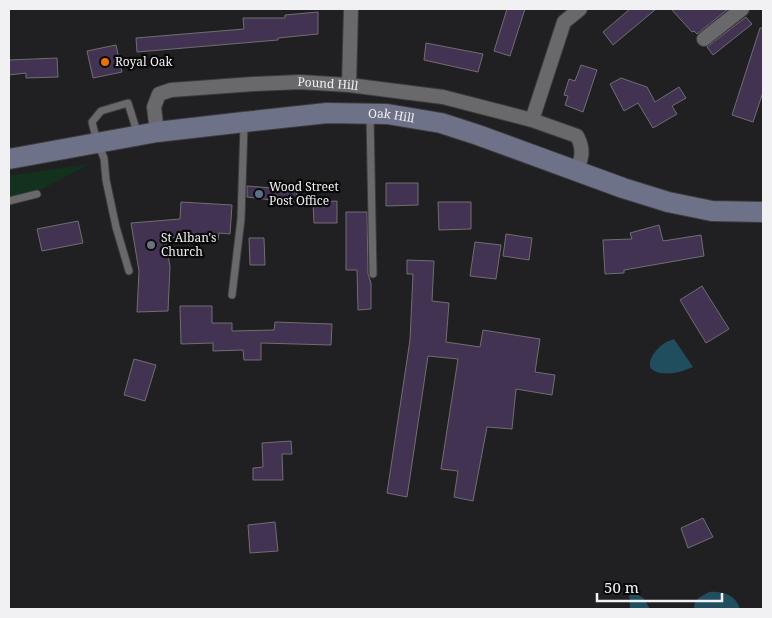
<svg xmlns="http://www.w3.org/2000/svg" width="772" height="618" viewBox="0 0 772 618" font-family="'Noto Serif',serif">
<rect width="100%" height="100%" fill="#201f21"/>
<path fill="#12321d" d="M 89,164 L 9,207 L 9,176 Z"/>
<path fill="#204e5f" d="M 674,339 L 693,367 C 687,369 681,372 674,373 C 658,375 641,371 655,352 C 661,345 665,342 674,339 Z
M 632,590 L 644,599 L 650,609 L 630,609 L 629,591 Z
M 709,592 C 723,591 736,595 740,609 L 694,609 C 694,598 701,597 709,592 Z"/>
<path fill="#423353" stroke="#706e71" d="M 507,9 L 525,9 L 510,56 L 494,51 Z
M 630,9 L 656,9 L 613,45 L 603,32 Z
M 671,9 L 728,9 L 697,34 L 694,31 L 692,32 Z
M 318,12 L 318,34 L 278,38 L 278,40 L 137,52 L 136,38 L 244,29 L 243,18 L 285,18 L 285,15 Z
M 746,17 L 752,24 L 713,55 L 707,47 Z
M 760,28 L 763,28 L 763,92 L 753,122 L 732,115 Z
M 426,43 L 483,54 L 478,72 L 424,60 Z
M 116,45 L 122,72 L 93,78 L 87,51 Z
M 57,58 L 58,77 L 26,78 L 26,73 L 9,75 L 9,60 Z
M 581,65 L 597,70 L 583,112 L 565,105 L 568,96 L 564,95 L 569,79 L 575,81 Z
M 621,78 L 647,87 L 655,102 L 679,87 L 686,98 L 672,106 L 677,114 L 653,128 L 638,103 L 624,111 L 610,84 Z
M 386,183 L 418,183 L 418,205 L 386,206 Z
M 247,186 L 297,190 L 296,203 L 247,197 Z
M 337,201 L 337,223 L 314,223 L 313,202 Z
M 181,202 L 232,205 L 230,234 L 219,233 L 218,240 L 165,237 L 170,267 L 168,311 L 137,312 L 139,271 L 131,223 L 180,219 Z
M 438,202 L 471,202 L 471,229 L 439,230 Z
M 346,212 L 367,212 L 368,274 L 371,283 L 371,309 L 358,310 L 357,270 L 346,270 Z
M 78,221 L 83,243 L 42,251 L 37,229 Z
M 659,225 L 663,241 L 701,235 L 704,256 L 624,270 L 624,273 L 605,274 L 603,240 L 632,239 L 630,233 Z
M 506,234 L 532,238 L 529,260 L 503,256 Z
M 249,238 L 264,238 L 265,265 L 250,265 Z
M 475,242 L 501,245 L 496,279 L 470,276 Z
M 407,260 L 434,261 L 432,301 L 449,303 L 446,342 L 480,347 L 483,330 L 540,339 L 535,372 L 555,375 L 552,395 L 516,389 L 512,429 L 487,427 L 473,501 L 454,497 L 458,471 L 441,469 L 458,359 L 428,356 L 407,497 L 387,493 L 410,340 L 413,274 L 407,274 Z
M 702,286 L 729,329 L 706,343 L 680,300 Z
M 180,306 L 212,306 L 212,323 L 232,323 L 232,331 L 274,330 L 275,322 L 332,324 L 331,345 L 261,343 L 261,360 L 244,360 L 243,350 L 213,351 L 213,343 L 181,344 Z
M 134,359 L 156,365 L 145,401 L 124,395 Z
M 291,441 L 292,454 L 282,454 L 283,480 L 253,480 L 253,468 L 263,467 L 262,443 Z
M 703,518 L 713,537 L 688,548 L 681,528 Z
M 275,522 L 278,551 L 250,553 L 248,525 Z"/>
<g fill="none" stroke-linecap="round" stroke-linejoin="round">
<g stroke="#3c3c3e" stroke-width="9">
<path id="lane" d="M 370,116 L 373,274
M 9,201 L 37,194
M 129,271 L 116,227 L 106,180 L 104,158 L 97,142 L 92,122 L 101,111 L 128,103 L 138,135
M 232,295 L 241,219 L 244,125"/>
</g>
<g stroke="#3c3c3e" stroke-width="16">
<g id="street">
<path d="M 704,39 L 742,9"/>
<path d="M 349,85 L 351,9"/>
<path d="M 532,120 L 564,22 L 580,9"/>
<path id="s1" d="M 157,132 L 154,107 L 159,94 L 171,90 L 253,84 L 300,82 L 349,85 L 443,97 L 532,120 L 577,136 C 584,149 582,157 577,171"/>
</g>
</g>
<g stroke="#3c3c3e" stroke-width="22">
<g id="secondary">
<path id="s2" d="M 9,159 L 157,132 L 244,122 L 327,113 L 387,114 L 441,123 L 478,135 L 623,188 L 668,202 L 712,211 L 763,212"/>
</g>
</g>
<use href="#lane" stroke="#69686b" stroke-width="7"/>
<use href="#street" stroke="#69686b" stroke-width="14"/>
<use href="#secondary" stroke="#6e7289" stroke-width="20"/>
</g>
<circle fill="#e8710a" stroke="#09090a" stroke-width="2" cx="105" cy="62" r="5"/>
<circle fill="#5c6f8a" stroke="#09090a" stroke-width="2" cx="259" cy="194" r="5"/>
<circle fill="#6b7280" stroke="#09090a" stroke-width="2" cx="151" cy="245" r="5"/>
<g text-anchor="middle" stroke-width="4.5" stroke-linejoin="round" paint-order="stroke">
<g font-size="12" fill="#f1f0f2" stroke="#09090a" text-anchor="start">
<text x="115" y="66">Royal Oak</text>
<text x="269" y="191">Wood Street<tspan x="269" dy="14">Post Office</tspan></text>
<text x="161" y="242">St Alban's<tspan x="161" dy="14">Church</tspan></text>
</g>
<g font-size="12" fill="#f1f0f2" stroke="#09090a">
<text dy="4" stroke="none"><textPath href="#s1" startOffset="209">Pound Hill</textPath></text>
<text dy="4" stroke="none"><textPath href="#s2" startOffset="386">Oak Hill</textPath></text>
</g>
</g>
<rect width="772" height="618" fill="none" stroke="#f1f0f2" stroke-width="20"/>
<path d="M597 593v8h125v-8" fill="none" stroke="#f1f0f2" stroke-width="2.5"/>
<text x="604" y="593" font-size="15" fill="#f1f0f2" stroke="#09090a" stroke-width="4" paint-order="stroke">50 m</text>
</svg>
